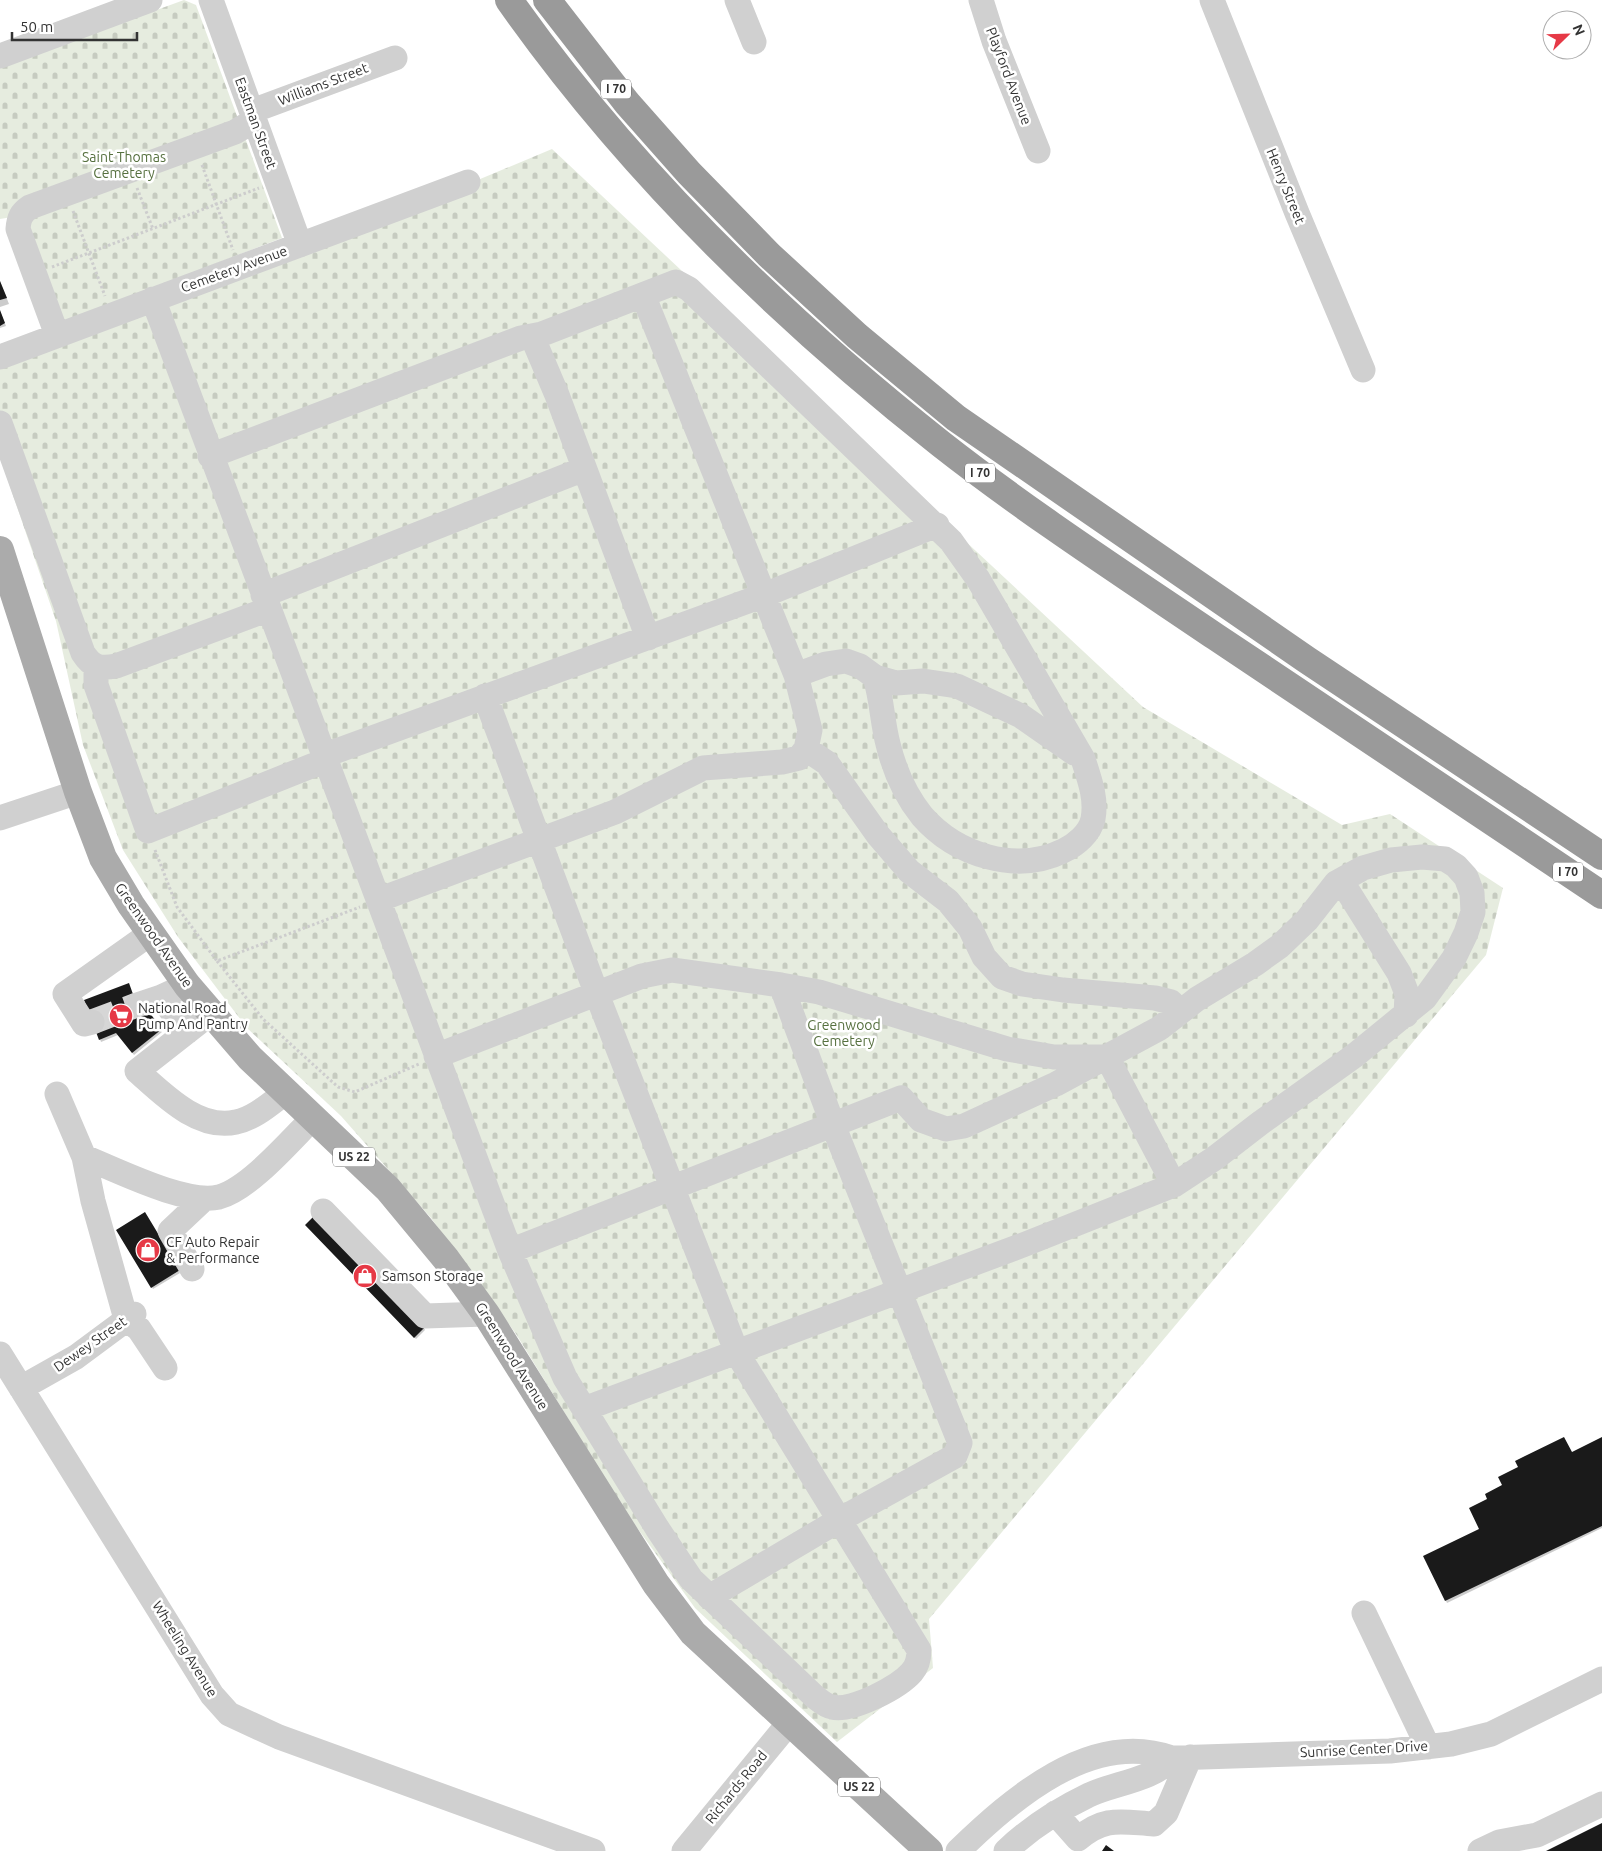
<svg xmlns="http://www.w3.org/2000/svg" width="1602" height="1851" viewBox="0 0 1602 1851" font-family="Ubuntu,sans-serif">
<defs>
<pattern id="cemetery-stones" width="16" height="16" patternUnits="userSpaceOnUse" patternTransform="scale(1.25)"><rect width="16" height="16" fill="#e6ecdf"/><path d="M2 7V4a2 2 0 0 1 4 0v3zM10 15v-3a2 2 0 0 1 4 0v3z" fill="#c6cbc0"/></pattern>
</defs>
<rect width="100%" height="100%" fill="#fff"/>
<path fill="url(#cemetery-stones)" d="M 184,0 L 196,5 L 282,238 L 54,326 L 12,217 L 0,219 L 0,67 Z
M 552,149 L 812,393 L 947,524 L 1143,707 L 1342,825 L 1390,814 L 1503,888 L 1486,955 L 929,1619 L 933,1668 L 837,1742 L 695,1608 L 625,1511 L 516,1334 L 431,1218 L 341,1116 L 247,1028 L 178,937 L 123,850 L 83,745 L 56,621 L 0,457 L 0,368 L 306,252 Z"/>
<path fill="#0003" d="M 0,281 L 9,304 L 0,307 Z
M 0,311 L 6,326 L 0,328 Z
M 139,1012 L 162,1032 L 134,1055 L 118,1035 L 101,1042 L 100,1039 Z
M 145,1214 L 180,1273 L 153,1289 L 118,1230 Z
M 308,1227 L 424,1328 L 425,1330 L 416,1339 Z
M 1602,1439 L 1602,1528 L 1447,1603 L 1425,1557 L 1481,1529 L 1572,1454 Z"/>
<path fill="#1a1a1a" d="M 0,281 L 7,298 L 0,300 Z
M 0,310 L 5,323 L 0,326 Z
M 129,983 L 139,1011 L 146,1008 L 162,1029 L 132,1053 L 116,1033 L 99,1040 L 84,1000 Z
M 145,1212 L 180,1270 L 151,1288 L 116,1230 Z
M 316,1214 L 425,1327 L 414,1338 L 305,1225 Z
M 1564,1437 L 1572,1452 L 1602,1437 L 1602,1526 L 1445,1601 L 1423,1556 L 1479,1529 L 1469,1508 L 1487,1499 L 1485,1494 L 1502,1485 L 1498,1477 L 1518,1467 L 1515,1461 Z
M 1602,1823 L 1602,1851 L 1546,1851 Z
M 1106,1845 L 1114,1851 L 1102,1851 Z"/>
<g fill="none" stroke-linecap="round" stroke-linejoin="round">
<path stroke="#d6d6d6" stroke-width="25" stroke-dasharray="25 12" stroke-linecap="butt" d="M 92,1022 L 137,1005"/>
<path stroke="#cdcdcd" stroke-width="3" stroke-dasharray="2.5 2.5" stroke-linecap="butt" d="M 202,165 L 233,250
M 137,188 L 153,229
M 73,211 L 105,296
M 52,267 L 259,188
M 155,850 L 177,907 L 217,961 L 360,907
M 217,961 L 263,1019 L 338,1087 L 355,1092 L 419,1064"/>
<path stroke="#d0d0d0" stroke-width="25" d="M 211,0 L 300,245
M 737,0 L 754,42
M 981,0 L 994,41 L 1038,151
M 1212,0 L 1297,213 L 1363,370
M 0,56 L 150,0
M 252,111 L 395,58
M 153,299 L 510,1251 L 565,1378 L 657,1528 L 691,1579 L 815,1697 C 820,1701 826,1706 832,1707 C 852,1712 899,1687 912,1672 C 918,1665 919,1658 919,1650 L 737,1353 L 596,992 L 485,696
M 57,335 L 18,229 C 19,218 21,213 30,207 L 235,132 L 255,120
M 532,336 L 557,395 L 648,638
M 0,357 L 468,182
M 0,423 L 83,653 C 92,667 99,669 116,666 L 269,609
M 210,456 L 521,338 L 542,334 L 676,282 L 689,289 L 951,541 L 978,579 L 1083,759 C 1089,778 1097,798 1093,819 C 1090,833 1076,845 1063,851 C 1016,874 956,855 922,816 C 906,796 894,769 888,744 C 882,721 882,699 875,677
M 263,595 L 584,469
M 96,668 L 96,685 L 148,831 L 319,763 L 331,753 L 762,596 L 937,525
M 796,675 L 826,664 L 846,661 L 860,666 L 875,677 L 896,683 L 923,681 L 957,686 L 1021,716 L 1074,753
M 806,749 L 827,763 L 878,835 L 909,871 L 948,901 L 970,928 L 984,957 L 1002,977 L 1022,984 L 1063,990 L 1155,998 L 1171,1002 L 1180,1011
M 0,818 L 78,792
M 1336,883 L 1349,893 L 1399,973 L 1407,994 L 1406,1015
M 378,900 L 615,812 L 703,768 L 782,762 L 799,758 L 806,749 L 810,730 L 796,675 L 643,295
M 137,1005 L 161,997
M 211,1013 L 137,1071 C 162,1093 198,1131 236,1122 C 255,1118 271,1103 286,1092
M 92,1022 L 84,1024 L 65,994 L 151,933
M 187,1032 L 161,997 L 187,985
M 436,1056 L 642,976 L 672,970 L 781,985 L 819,992 L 1007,1049 L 1054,1057 L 1107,1057 L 1174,1185
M 57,1094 L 84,1157 L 93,1201 L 126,1319 L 139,1329 L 165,1368
M 84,1157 C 117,1170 185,1205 219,1197 C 249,1189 290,1141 313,1118
M 323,1211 L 425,1316 L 486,1314
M 510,1251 L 901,1098 L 921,1120 L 946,1129 L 964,1126 L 1056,1084 L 1160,1028 L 1197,999 L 1255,964 L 1280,946 L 1307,920 L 1336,883 L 1363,868 L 1391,860 L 1422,857 L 1445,859 L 1456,866 L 1466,877 L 1472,893 L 1473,912 L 1466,933 L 1454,958 L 1425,998 L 1354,1056 L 1259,1124 L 1215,1158 L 1174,1185 L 1023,1245 L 584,1409
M 192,1269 L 170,1231 L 204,1199
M 0,1354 L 212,1695 L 229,1714 L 279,1737 L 593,1851
M 21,1388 L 76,1357 L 134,1314
M 709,1597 L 841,1519 L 955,1456 L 960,1443 L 833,1125 L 781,985
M 1364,1613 L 1428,1747
M 1055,1813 L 1078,1839 C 1105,1816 1121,1822 1154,1824 L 1166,1813 L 1190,1757
M 684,1851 L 789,1723
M 958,1851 C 1012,1799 1091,1729 1172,1758 L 1390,1751 L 1451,1744 L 1491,1734 L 1602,1679
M 1006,1851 C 1031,1827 1058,1810 1089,1795 C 1115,1783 1154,1780 1172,1758
M 1480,1851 L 1499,1842 L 1537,1835 L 1602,1804"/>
<path stroke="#ababab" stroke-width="28" d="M 0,550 L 78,792 L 103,858 L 131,905 L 187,985 L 250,1058 L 388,1189 L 446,1259 L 486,1314 L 656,1584 L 693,1633 L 929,1851"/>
<path stroke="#9a9a9a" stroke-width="28" d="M 509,0 C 628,169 779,316 941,444 C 1029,513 1123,574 1216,637 C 1344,723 1473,809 1602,895
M 547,0 L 627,103 L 689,173 L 769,255 L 857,336 L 956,418 L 1307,660 L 1602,856"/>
</g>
<defs>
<g id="supermarket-disc" transform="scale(1.25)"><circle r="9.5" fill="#e63946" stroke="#fff"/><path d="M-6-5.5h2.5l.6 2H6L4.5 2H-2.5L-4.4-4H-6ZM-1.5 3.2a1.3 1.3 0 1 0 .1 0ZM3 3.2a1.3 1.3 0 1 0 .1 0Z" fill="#fff"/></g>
<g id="shop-disc" transform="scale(1.25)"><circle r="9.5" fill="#e63946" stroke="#fff"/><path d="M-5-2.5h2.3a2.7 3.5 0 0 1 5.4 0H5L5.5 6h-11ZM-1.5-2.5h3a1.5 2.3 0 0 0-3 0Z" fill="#fff"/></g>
</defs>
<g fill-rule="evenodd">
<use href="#supermarket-disc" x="121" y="1016"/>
<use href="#shop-disc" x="148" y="1250"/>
<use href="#shop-disc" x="365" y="1276"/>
</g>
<g text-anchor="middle" stroke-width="5" stroke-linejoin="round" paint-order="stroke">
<g fill="#fff" stroke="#707070" stroke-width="1">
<rect x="601" y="79.5" width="30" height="19" rx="4"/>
<rect x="965" y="463.5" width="30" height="19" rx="4"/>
<rect x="1553" y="862.5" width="30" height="19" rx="4"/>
<rect x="333" y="1147.5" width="42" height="19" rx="4"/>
<rect x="838" y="1777.5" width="42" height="19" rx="4"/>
</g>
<g font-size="12" font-weight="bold" fill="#333">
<text x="616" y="93">I 70</text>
<text x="980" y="477">I 70</text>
<text x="1568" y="876">I 70</text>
<text x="354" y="1161">US 22</text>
<text x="859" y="1791">US 22</text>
</g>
<g font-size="14" fill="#333" stroke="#fff">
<text transform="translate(1009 76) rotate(69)" y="5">Playford Avenue</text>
<text transform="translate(323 84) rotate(-21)" y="5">Williams Street</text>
<text transform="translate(256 123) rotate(70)" y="5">Eastman Street</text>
<text transform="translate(1286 186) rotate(68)" y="5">Henry Street</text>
<text transform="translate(234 269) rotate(-20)" y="5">Cemetery Avenue</text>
<text transform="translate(154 935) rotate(55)" y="5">Greenwood Avenue</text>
<text transform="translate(90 1344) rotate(-35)" y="5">Dewey Street</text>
<text transform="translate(512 1356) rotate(58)" y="5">Greenwood Avenue</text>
<text transform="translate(185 1649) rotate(58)" y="5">Wheeling Avenue</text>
<text transform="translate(1364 1749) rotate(-3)" y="5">Sunrise Center Drive</text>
<text transform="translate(736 1787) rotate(-51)" y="5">Richards Road</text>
</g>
<g font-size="14" fill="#56703f" stroke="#fff">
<text x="124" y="162">Saint Thomas<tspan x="124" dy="16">Cemetery</tspan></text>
<text x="844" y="1030">Greenwood<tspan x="844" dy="16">Cemetery</tspan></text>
</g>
<g font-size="14" fill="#333" stroke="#fff" text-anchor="start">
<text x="138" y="1013">National Road<tspan x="138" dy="16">Pump And Pantry</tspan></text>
<text x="166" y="1247">CF Auto Repair<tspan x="166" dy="16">&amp; Performance</tspan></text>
<text x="382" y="1281">Samson Storage</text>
</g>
</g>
<g transform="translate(1567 35) rotate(67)"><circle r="24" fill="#ffffff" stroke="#adadad"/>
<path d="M0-4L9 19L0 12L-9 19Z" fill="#e63946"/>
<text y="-8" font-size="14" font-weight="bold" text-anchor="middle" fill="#333333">N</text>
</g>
<path d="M12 32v8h125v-8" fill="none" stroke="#333333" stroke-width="2.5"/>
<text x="20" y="32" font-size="15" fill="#333333" stroke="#ffffff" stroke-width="4" paint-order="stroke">50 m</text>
</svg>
